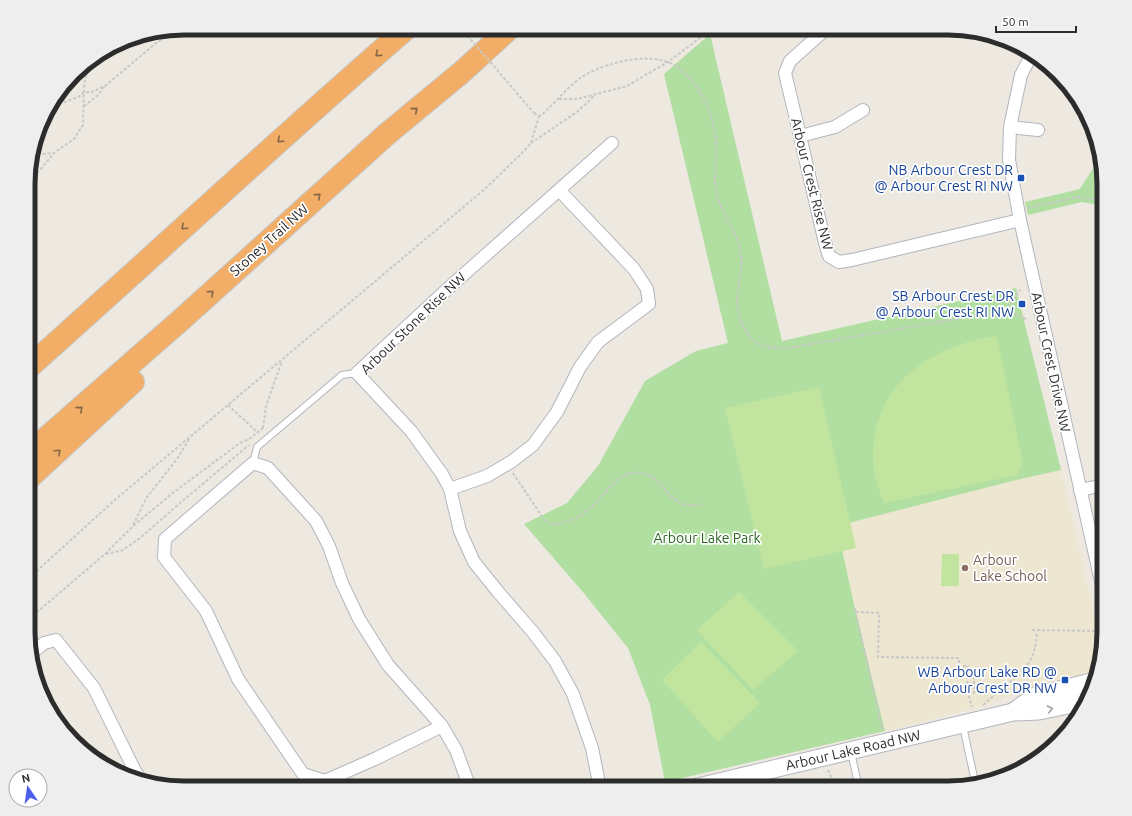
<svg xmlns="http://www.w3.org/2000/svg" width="1132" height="816" viewBox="0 0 1132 816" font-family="Ubuntu,sans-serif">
<rect width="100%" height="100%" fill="#ede8e0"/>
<path fill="#ede6d1" d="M 1061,470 L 1102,649 L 1097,671 L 1027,690 L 976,708 L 885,731 L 855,609 L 837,526 L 1016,480 Z"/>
<path fill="#b1dfa1" d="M 710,34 L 782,341 L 1016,288 L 1061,470 L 1016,480 L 837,526 L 855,609 L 885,731 L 665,782 L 650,705 L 628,648 L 582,591 L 524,524 L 567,503 L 598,466 L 645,381 L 696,351 L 728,343 L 664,74 Z
M 1099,156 L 1104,174 L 1104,206 L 1082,202 L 1028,215 L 1025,202 L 1080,189 L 1092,170 Z"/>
<path fill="#c1e59e" d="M 997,336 L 1023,464 L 1017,475 L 884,503 C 882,497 879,490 877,483 C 872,468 872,450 875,434 C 886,374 941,344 997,336 Z
M 819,387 L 856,548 L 764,569 L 725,408 Z
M 942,554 L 959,554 L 959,586 L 941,586 Z
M 739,592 L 798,651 L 753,690 L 697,630 Z
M 701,642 L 760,703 L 718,742 L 662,680 Z"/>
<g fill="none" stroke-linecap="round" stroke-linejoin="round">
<g stroke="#b3b5be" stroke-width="8">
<path id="lane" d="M 253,463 L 257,447 L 342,375 L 357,373
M 963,726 L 975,782
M 851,752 L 859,788"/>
</g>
<g stroke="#b3b5be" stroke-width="14">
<path id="street" d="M 827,28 L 790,61 L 785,73 L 800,136 L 824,239 L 829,256 L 839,262 L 852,260 L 1020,220
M 1032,54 L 1021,75 L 1010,127 L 1009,160 L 1020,220 L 1104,595
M 1010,127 L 1038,130
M 800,136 L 835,127 L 863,110
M 450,489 L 487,476 L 511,462 L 533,445 L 557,412 L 580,367 L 598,342 L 649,304 L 647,289 L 634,269 L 559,190
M 1080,490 L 1104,485
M 30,655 L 44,643 L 56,640 L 60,645 L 94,688 L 135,771 L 142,781
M 442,726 L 377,758 L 325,781 L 303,774 L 238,679 L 206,611 L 164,557 L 165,539 L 253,463 L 268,468 L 316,521 L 329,546 L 342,583 L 359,619 L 388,665 L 442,726 L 456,750 L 470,788
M 600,788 L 592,748 L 573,694 L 555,661 L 532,631 L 499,593 L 474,562 L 460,531 L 450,489 L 442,474 L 411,431 L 357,373 L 453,284 L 612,143"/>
</g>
<g stroke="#b3b5be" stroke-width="19">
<path id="secondary" d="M 1013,712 L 1035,696 L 1095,681
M 694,788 L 1013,712 L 1039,711 L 1087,701"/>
</g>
<g stroke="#c8c8c8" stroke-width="24">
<path id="highway" d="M 29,367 C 156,254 279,139 407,28
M 29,453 L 182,319 L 387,134 L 462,72 L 510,28
M 29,478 L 133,382"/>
</g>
<path stroke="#c8c8c8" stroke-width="2" stroke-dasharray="3 2" stroke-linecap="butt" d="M 236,28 L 262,28
M 559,99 L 577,99 L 627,86 L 668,62 L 713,28
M 84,106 L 97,96 L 104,87
M 50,108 L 80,96 L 84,92 L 92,92 L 105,86 L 156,43 L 179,29
M 534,113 L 540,116 C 555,104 568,85 585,75 C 608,62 653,50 677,67 C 696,80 710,106 714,128 C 719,150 712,173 717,195 C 722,215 738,233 741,254 C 743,264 740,274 739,284 C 738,291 737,298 737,305 C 739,320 746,338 761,345 C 769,348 779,348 788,348 L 1003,311 L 1008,311 L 1026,319
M 531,143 L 577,112 L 596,94
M 33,151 L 42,154 L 54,153 L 74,139 L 83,125 L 84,86 L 89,62
M 29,179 L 40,170 L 54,153
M 1099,198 L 1104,193
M 1028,208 L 1078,197 L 1093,199 L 1104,198
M 1004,311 L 1009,306 L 1020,290
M 228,405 L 257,432
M 263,428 L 266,406 L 282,361
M 513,473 L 545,521 L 550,524 C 571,525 589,511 602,496 C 611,486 619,474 633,473 C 661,470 664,500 686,505 C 691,506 696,505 701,504
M 133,525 L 147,497 L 177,459 L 190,438
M 106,554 L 123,550 L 140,538 L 179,504 L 249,445
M 29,578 L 116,499 L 485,189 L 525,150 L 531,143 L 539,116
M 855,609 L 882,729
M 856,612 L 879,613 L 878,657 L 959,658 L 959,666 L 968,666 L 967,690 L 972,707
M 29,619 L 104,555 L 133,526 L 174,492 L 240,443 L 249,439 L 263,428
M 1032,630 L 1100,631
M 968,693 L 974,693 L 974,670
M 983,705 C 990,699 997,693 1004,687 C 1027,668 1035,662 1037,631
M 828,770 L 831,777 L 842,788
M 812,788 L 818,786 L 820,788"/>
<use href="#lane" stroke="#fff" stroke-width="6"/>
<use href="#street" stroke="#fff" stroke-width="12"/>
<use href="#secondary" stroke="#fff" stroke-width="17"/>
<use href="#highway" stroke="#f2ae66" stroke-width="22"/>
<path stroke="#c8c8c8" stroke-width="2" stroke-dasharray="3 2" stroke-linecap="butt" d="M 461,28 L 534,113"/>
</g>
<defs><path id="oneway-chevron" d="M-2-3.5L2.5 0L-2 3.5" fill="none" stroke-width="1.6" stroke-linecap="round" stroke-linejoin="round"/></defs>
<g stroke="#856646">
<use href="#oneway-chevron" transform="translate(378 54) rotate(139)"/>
<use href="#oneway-chevron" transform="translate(415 110) rotate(-40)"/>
<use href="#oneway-chevron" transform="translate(280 140) rotate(138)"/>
<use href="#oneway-chevron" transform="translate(318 196) rotate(-42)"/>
<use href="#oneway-chevron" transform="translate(184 227) rotate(137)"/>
<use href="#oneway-chevron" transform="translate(211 293) rotate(-42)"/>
<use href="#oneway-chevron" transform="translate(80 409) rotate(-41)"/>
<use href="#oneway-chevron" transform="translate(58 452) rotate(-43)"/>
</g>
<use stroke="#a0a0a0" href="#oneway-chevron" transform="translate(1050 709) rotate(-13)"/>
<g fill="#1a4fb4" stroke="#fff" stroke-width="1.5">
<rect x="1017" y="174" width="8" height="8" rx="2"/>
<rect x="1018" y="300" width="8" height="8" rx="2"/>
<rect x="1061" y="676" width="8" height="8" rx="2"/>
</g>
<circle fill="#8d6e63" stroke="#fff" stroke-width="1.5" cx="965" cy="568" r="4"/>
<g text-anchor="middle" stroke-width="3.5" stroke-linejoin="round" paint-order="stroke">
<g font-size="14" fill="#164399" stroke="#fff" text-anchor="end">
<text x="1013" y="175">NB Arbour Crest DR<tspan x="1013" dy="16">@ Arbour Crest RI NW</tspan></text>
<text x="1014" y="301">SB Arbour Crest DR<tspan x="1014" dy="16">@ Arbour Crest RI NW</tspan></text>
<text x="1057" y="677">WB Arbour Lake RD @<tspan x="1057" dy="16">Arbour Crest DR NW</tspan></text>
</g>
<g font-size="14" fill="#2c2c2c" stroke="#fff">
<text transform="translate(812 184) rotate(76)" y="5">Arbour Crest Rise NW</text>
<text transform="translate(269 240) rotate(-42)" y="5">Stoney Trail NW</text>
<text transform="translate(413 323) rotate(-44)" y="5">Arbour Stone Rise NW</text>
<text transform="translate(1051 362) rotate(78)" y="5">Arbour Crest Drive NW</text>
<text transform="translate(853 750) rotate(-13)" y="5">Arbour Lake Road NW</text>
</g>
<g font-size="14" fill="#296521" stroke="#fff">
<text x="707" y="543">Arbour Lake Park</text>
</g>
<g font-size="14" fill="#785e54" stroke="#fff" text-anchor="start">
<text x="973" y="565">Arbour<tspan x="973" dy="16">Lake School</tspan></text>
</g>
</g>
<path d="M0 0H1132V816H0ZM184 35H948A149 149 0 0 1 1097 184V632A149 149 0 0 1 948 781H184A149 149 0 0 1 35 632V184A149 149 0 0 1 184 35Z" fill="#eee" fill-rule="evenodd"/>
<path fill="none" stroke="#2c2c2c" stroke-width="5" d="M184 35H948A149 149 0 0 1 1097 184V632A149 149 0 0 1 948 781H184A149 149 0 0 1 35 632V184A149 149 0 0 1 184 35Z"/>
<g transform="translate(28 788) rotate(347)"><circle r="19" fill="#ffffff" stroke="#ababab"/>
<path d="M0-3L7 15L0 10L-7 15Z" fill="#4d5eec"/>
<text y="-6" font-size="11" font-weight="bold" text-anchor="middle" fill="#2c2c2c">N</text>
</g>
<path d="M996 26v6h80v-6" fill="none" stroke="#2c2c2c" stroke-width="2"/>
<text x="1002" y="26" font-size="12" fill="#2c2c2c" stroke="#ffffff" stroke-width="3" paint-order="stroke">50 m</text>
</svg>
